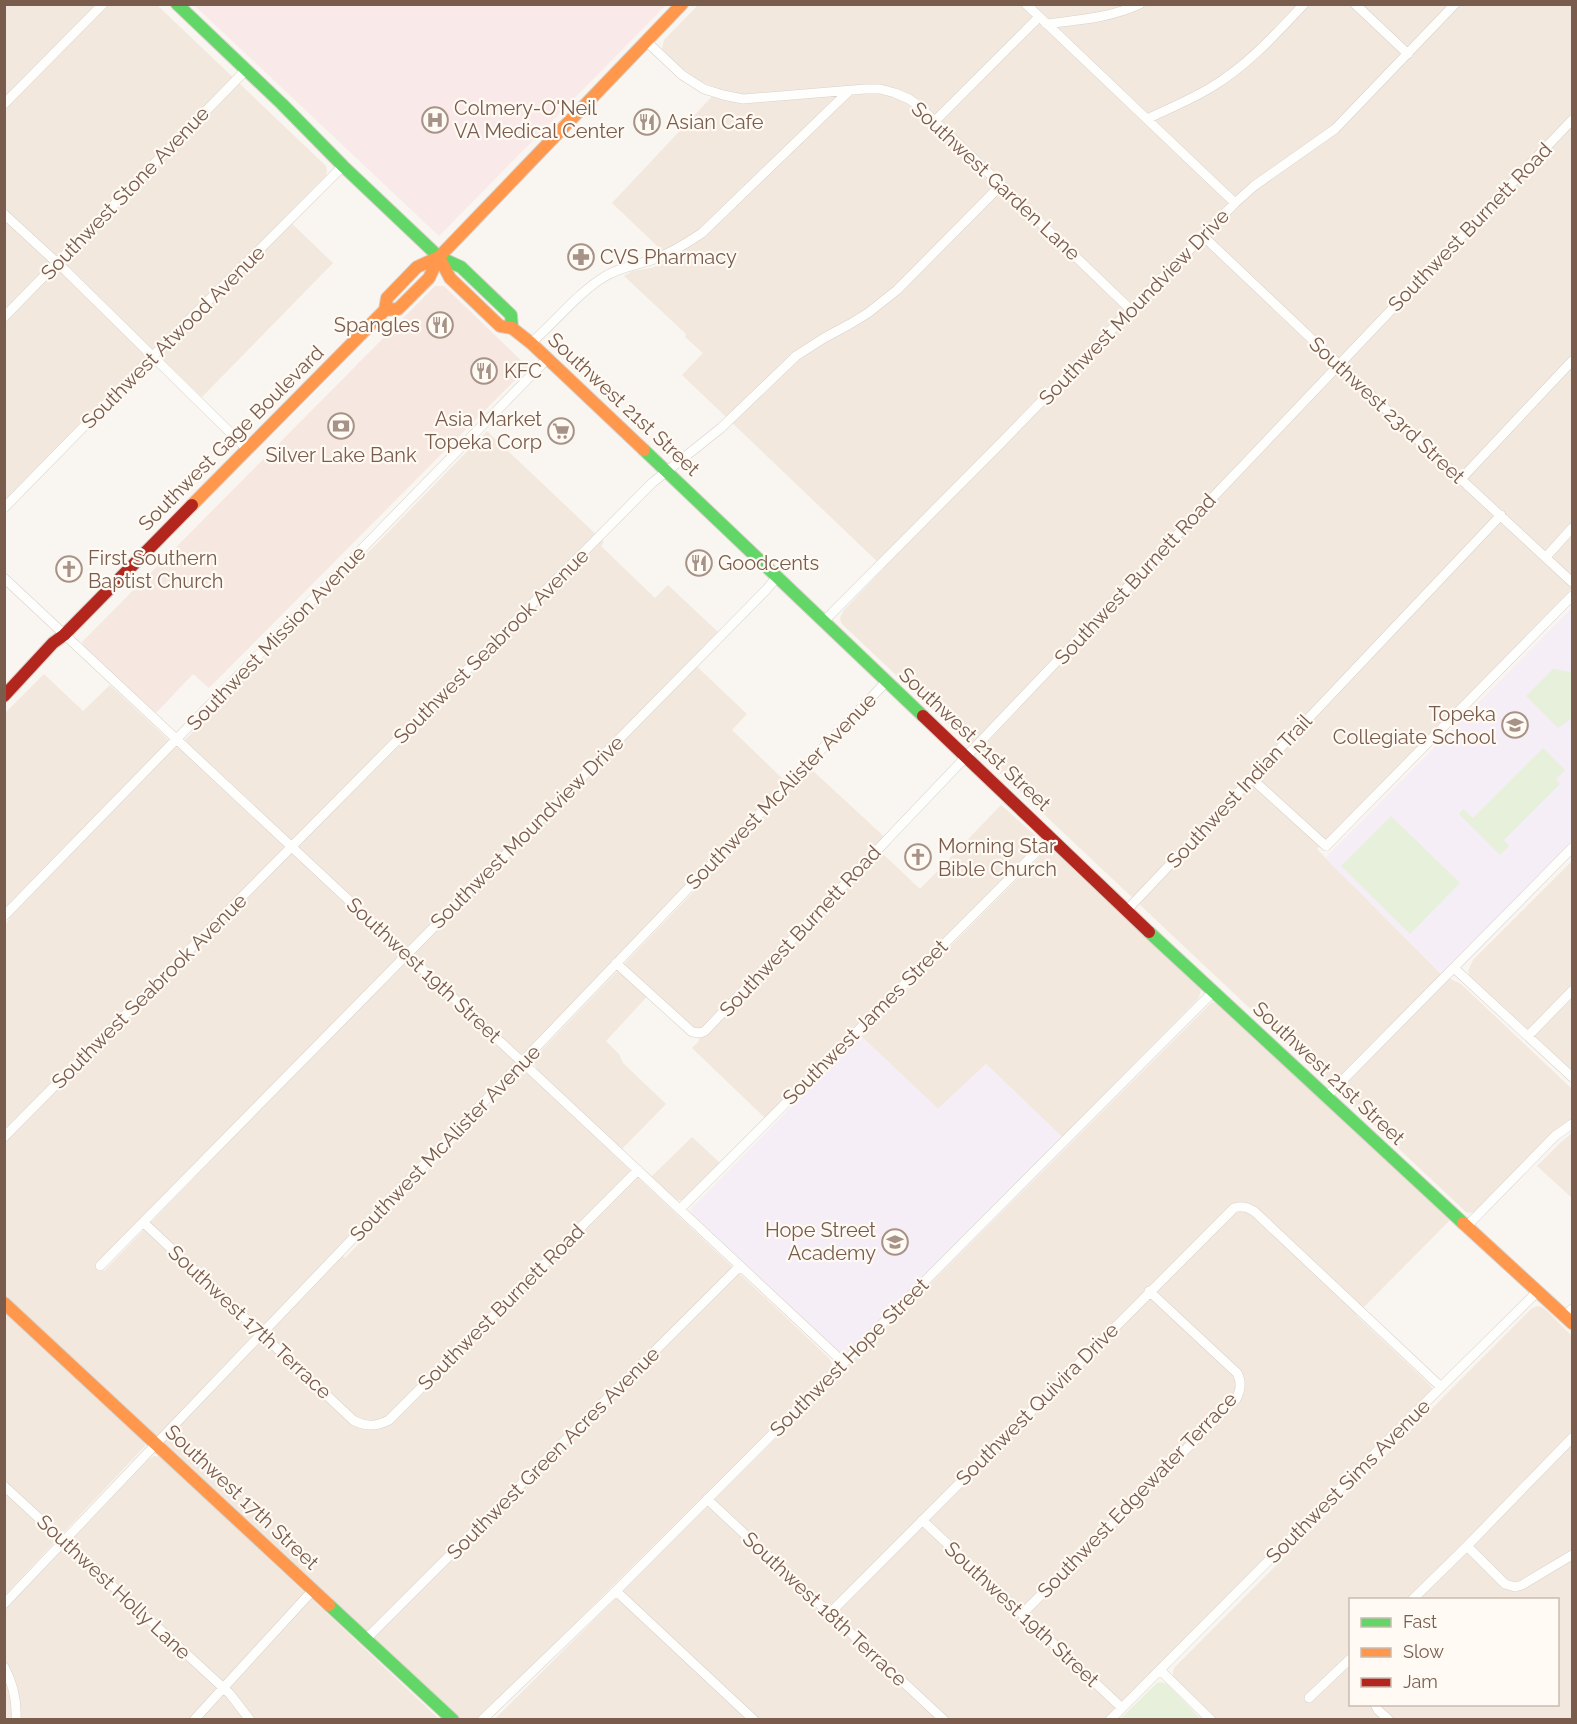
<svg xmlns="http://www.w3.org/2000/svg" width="1577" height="1724" viewBox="0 0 1577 1724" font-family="Raleway,sans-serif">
<rect width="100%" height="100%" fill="#f9f5f0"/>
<path fill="#f2e8de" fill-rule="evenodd" d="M 5,5 L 157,5 L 326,166 L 327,171 L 326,176 L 285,217 L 333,263 L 202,397 L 154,351 L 5,502 Z
M 698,5 L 1572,5 L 1572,589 L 1317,849 L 1441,974 L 1461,984 L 1572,1089 L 1572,1120 L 1552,1133 L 1543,1142 L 1480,1209 L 1472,1213 L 1466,1212 L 842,624 L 840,618 L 844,610 L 884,568 L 682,375 L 703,353 L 685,337 L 686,334 L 624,276 L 632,271 L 651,268 L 672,260 L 612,203 L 719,89 L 698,80 L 679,66 L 662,49 L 664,40 Z
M 487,431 L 604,542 L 601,546 L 655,598 L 668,585 L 718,632 L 691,661 L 747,714 L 732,730 L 785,781 L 337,1251 L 345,1258 L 518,1076 L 524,1072 L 529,1075 L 829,1358 L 832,1364 L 829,1371 L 479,1719 L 460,1719 L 322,1589 L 5,1295 L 4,925 L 10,919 L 4,914 L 4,714 L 44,674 L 83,711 L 110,685 L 177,748 ZM 224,1147 L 104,1271 L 96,1265 Z
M 811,769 L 891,843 L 882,853 L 920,889 L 1001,805 L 1034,834 L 1037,838 L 1036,845 L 765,1118 L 692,1048 L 699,1041 L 698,1031 L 693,1029 L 653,990 L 606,1041 L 619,1054 L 623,1063 L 666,1104 L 622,1149 L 538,1071 L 534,1063 L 534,1058 Z
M 1049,850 L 1055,852 L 1199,987 L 1201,991 L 1198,999 L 1062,1137 L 986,1064 L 938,1109 L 861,1036 L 1043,853 Z
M 1572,861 L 1572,1070 L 1470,976 L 1468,971 L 1473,960 Z
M 1212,1002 L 1217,1004 L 1450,1220 L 1356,1315 L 1431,1386 L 1432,1389 L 1430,1393 L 1105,1719 L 494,1720 Z
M 1572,1133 L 1572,1198 L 1537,1166 L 1560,1143 Z
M 692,1137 L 720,1163 L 686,1197 L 682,1200 L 677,1200 L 651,1177 Z
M 1537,1306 L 1542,1307 L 1547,1311 L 1572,1336 L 1572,1719 L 1215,1719 L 1172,1677 L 1174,1668 L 1531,1309 ZM 1350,1600 L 1558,1600 L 1558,1704 L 1350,1704 Z
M 4,1312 L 144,1442 L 145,1446 L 5,1595 Z
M 154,1456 L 160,1457 L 165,1461 L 439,1719 L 5,1719 L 4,1611 L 149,1459 Z"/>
<path fill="#f6e8e1" d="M 435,286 L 444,286 L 528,367 L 209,688 L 193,674 L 156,713 L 84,647 L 82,642 Z"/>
<path fill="#f6eef6" d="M 1572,608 L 1572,842 L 1442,974 L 1325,858 Z
M 861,1036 L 938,1109 L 986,1064 L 1062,1137 L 848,1351 L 843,1353 L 839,1352 L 834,1348 L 692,1214 L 691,1209 Z"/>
<path fill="#fae9e9" d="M 194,5 L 666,5 L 439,236 Z"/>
<path fill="#e7f0db" d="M 1553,669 L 1571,672 L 1572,671 L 1572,718 L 1558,728 L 1526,696 Z
M 1543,748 L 1565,770 L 1556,779 L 1560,784 L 1504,840 L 1509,846 L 1500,855 L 1459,814 L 1463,809 L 1473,818 Z
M 1391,816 L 1460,883 L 1410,934 L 1341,866 Z
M 1161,1682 L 1167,1684 L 1201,1719 L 1120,1719 L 1157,1683 Z"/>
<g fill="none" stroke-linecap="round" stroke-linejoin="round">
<g stroke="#d7d1cb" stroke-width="10">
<path id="street" d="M 1026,4 L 1235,203
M 1355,4 L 1408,54
M 1046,24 C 1078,20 1110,18 1140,4
M 646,41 L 682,75 L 704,89 L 723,95 L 743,99 L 865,89 L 880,89 L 895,93 L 909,99 L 920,107 L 1131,310
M 4,104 L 103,4
M 1147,119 C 1168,109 1190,100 1210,88 C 1247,66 1275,35 1304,4
M 935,121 L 1039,17
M 4,214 L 66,271 L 247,449
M 1203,236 L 1411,433 L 1572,582
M 4,317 L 246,70
M 531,343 C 554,323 579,292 604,277 C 621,266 639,265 657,258 C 673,252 687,243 702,233 L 849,91
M 1461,479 L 1572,361
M 4,508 L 153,356 L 343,166
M 1546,557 L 1572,528
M 4,578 L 843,1362
M 824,621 L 998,446 L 1235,203 L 1254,186 L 1335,129 L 1455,4
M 1251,778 L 1326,846 L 1572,596
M 1126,911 L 1501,515
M 4,916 L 547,359
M 616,963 L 692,1032 L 700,1033 L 705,1031 L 1572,120
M 1454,968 L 1572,1077
M 1528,1036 L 1572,991
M 1326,1097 L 1572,848
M 4,1137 L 652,483 L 721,428 L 796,356 L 824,338 L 850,324 L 868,313 L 897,290 L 1001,185
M 680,1209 L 1051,837
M 143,1222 L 353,1420 C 365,1427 376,1427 389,1420 L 638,1170
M 1466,1227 L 1555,1136 L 1572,1124
M 100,1266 L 766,590 L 777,577
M 1565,1316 L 1572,1309
M 4,1486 L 230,1694 L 250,1720
M 707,1499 L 944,1720
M 922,1520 L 1122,1708
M 1467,1546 L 1505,1584 L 1515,1587 L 1522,1585 L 1572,1555
M 616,1591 L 754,1720
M 1412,1600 L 1467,1546 L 1572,1438
M 4,1604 L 156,1444 L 886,682
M 830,1613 L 1234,1208 C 1242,1205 1248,1207 1255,1212 L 1441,1387
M 1022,1614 L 1236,1399 C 1241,1390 1242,1382 1237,1373 L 1149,1291
M 366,1639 L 740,1266
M 4,1667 C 13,1683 17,1702 16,1720
M 1160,1670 L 1211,1720
M 1309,1698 L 1350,1659
M 1375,1704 L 1378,1710 L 1389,1720
M 194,1720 L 313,1590
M 482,1720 L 616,1591 L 1213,992
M 1110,1720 L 1441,1387 L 1537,1292"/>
</g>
<g stroke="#d9d2cb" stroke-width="14">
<path id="fast" d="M 177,4 L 282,104 L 343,166 L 439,257 L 461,267 L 511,315 L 512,328
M 644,450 L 923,716
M 1149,932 L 1463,1223
M 329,1605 L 453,1720"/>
</g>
<g stroke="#d9d2cb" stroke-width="14">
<path id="slow" d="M 439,257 L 450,278 L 500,326 L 512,328 L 531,343 L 644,450
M 385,310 L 398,309 L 429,278 L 439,257 L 682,4
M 192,505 L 385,310 L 387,298 L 417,267 L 439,257
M 1463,1223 L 1572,1323
M 4,1303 L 329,1605"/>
</g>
<g stroke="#d9d2cb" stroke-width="14">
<path id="jam" d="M 4,696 L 53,643 L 64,635 L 192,505
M 923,716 L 1149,932"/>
</g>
<use href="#street" stroke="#fefefd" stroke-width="9"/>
<use href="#fast" stroke="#63d668" stroke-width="12"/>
<use href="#slow" stroke="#ff974d" stroke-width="12"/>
<use href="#jam" stroke="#b3261e" stroke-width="12"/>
</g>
<defs>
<g id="hospital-ring" transform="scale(1.35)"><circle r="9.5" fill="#fffaf3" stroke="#a69286" stroke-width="1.5"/><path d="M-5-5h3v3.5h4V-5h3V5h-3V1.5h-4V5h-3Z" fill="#a69286"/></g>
<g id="restaurant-ring" transform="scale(1.35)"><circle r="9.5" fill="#fffaf3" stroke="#a69286" stroke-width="1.5"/><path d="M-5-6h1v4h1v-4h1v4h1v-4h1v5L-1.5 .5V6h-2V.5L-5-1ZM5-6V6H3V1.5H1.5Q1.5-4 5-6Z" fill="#a69286"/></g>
<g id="pharmacy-ring" transform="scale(1.35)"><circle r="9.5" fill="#fffaf3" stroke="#a69286" stroke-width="1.5"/><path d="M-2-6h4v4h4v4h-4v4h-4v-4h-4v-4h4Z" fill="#a69286"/></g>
<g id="bank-ring" transform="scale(1.35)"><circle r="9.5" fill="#fffaf3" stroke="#a69286" stroke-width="1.5"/><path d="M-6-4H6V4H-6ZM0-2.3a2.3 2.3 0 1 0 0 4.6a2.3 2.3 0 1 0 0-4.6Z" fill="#a69286"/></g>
<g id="supermarket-ring" transform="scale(1.35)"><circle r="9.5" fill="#fffaf3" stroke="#a69286" stroke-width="1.5"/><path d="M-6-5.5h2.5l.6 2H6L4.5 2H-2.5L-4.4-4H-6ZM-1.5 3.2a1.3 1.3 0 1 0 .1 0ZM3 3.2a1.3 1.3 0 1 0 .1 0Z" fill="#a69286"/></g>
<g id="church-ring" transform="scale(1.35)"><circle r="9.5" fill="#fffaf3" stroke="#a69286" stroke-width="1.5"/><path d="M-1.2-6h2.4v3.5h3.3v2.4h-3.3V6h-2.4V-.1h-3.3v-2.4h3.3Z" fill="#a69286"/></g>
<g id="school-ring" transform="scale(1.35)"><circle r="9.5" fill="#fffaf3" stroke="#a69286" stroke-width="1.5"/><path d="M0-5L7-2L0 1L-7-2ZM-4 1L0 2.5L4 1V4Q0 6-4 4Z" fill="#a69286"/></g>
</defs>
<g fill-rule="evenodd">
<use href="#hospital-ring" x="435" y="120"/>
<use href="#restaurant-ring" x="647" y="122"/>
<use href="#pharmacy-ring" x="581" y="257"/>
<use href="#restaurant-ring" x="440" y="325"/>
<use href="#restaurant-ring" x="484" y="371"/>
<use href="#bank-ring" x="341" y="426"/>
<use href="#supermarket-ring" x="561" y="431"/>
<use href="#restaurant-ring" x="699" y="563"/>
<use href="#church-ring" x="69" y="569"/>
<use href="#school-ring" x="1515" y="725"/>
<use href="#church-ring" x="918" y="857"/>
<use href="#school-ring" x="895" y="1242"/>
</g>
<g text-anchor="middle" stroke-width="4.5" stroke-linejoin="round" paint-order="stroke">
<g font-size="20" fill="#7a5c4d" stroke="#fffaf3" text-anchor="start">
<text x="454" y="115">Colmery-O'Neil<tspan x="454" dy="23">VA Medical Center</tspan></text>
<text x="666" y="129">Asian Cafe</text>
<text x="600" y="264">CVS Pharmacy</text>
<text x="420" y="332" text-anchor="end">Spangles</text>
<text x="504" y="378">KFC</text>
<text x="542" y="426" text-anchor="end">Asia Market<tspan x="542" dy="23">Topeka Corp</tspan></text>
<text x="341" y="462" text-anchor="middle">Silver Lake Bank</text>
<text x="88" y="565">First Southern<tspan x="88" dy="23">Baptist Church</tspan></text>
<text x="718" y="570">Goodcents</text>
<text x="1496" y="721" text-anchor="end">Topeka<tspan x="1496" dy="23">Collegiate School</tspan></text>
<text x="938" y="853">Morning Star<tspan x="938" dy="23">Bible Church</tspan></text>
<text x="876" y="1237" text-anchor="end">Hope Street<tspan x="876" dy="23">Academy</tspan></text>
</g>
<g font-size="20" fill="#7a5c4d" stroke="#fffaf3">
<text transform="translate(996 181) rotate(43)" y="7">Southwest Garden Lane</text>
<text transform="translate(125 193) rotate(-46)" y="7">Southwest Stone Avenue</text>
<text transform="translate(1470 227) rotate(-46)" y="7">Southwest Burnett Road</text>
<text transform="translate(1134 307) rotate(-46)" y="7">Southwest Moundview Drive</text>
<text transform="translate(173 337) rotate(-45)" y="7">Southwest Atwood Avenue</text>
<text transform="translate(624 404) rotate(43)" y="7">Southwest 21st Street</text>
<text transform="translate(1387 410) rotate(43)" y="7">Southwest 23rd Street</text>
<text transform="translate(231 438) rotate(-45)" y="7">Southwest Gage Boulevard</text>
<text transform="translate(1135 579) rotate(-47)" y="7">Southwest Burnett Road</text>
<text transform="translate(276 638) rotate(-46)" y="7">Southwest Mission Avenue</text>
<text transform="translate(491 646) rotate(-45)" y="7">Southwest Seabrook Avenue</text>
<text transform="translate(975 739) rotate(43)" y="7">Southwest 21st Street</text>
<text transform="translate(781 791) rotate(-46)" y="7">Southwest McAlister Avenue</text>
<text transform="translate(1239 791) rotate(-47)" y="7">Southwest Indian Trail</text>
<text transform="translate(527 832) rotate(-45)" y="7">Southwest Moundview Drive</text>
<text transform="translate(800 931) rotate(-47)" y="7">Southwest Burnett Road</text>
<text transform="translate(424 970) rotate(43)" y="7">Southwest 19th Street</text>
<text transform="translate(149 991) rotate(-45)" y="7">Southwest Seabrook Avenue</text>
<text transform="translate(865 1022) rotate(-45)" y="7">Southwest James Street</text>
<text transform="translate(1329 1073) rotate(43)" y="7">Southwest 21st Street</text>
<text transform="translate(445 1143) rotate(-46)" y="7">Southwest McAlister Avenue</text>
<text transform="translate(501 1307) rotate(-45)" y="7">Southwest Burnett Road</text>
<text transform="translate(250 1322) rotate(43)" y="7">Southwest 17th Terrace</text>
<text transform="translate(849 1357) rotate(-45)" y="7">Southwest Hope Street</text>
<text transform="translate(1037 1404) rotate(-45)" y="7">Southwest Quivira Drive</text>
<text transform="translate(553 1453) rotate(-45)" y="7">Southwest Green Acres Avenue</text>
<text transform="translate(1348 1481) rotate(-45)" y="7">Southwest Sims Avenue</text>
<text transform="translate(1137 1495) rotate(-46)" y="7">Southwest Edgewater Terrace</text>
<text transform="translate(242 1497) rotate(43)" y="7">Southwest 17th Street</text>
<text transform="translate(114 1587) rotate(43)" y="7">Southwest Holly Lane</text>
<text transform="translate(825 1609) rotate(43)" y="7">Southwest 18th Terrace</text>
<text transform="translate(1022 1614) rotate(43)" y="7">Southwest 19th Street</text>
</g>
</g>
<rect width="1577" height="1724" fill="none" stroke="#7a5c4d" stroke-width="12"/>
<rect x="1349" y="1598" width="210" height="108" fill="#fffaf3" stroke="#cabbb1" stroke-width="1.5"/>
<rect x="1361" y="1618" width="30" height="9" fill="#63d668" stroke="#cabbb1" stroke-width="1.5"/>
<text x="1403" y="1628" font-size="18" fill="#7a5c4d">Fast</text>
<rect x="1361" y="1648" width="30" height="9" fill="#ff974d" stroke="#cabbb1" stroke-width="1.5"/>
<text x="1403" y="1658" font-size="18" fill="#7a5c4d">Slow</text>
<rect x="1361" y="1678" width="30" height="9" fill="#b3261e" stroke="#cabbb1" stroke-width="1.5"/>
<text x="1403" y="1688" font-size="18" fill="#7a5c4d">Jam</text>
</svg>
